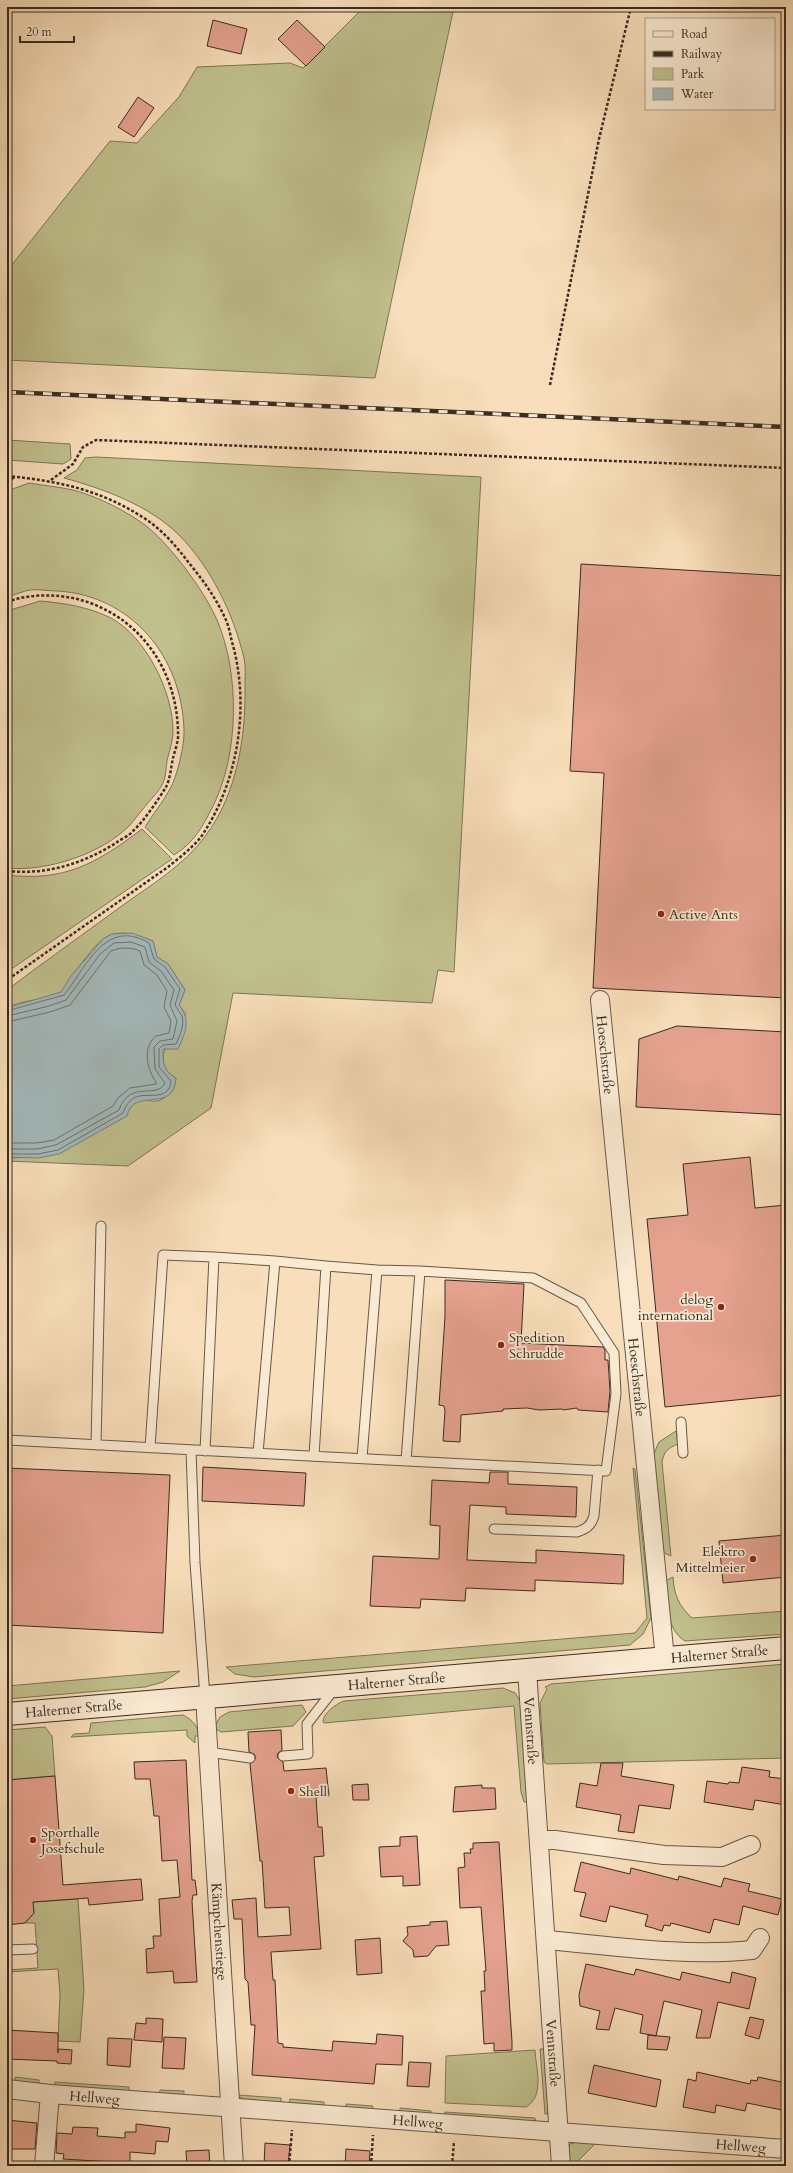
<svg xmlns="http://www.w3.org/2000/svg" width="793" height="2173" viewBox="0 0 793 2173" font-family="Cardo,serif">
<rect width="100%" height="100%" fill="#f8deba"/>
<filter id="stains"><feTurbulence type="fractalNoise" baseFrequency=".005" numOctaves="4"/><feColorMatrix values="0 0 0 0 .2 0 0 0 0 .09 0 0 0 0 .02 0 0 0 .5 -.17"/></filter>
<radialGradient id="worn" r=".72"><stop offset=".6" stop-color="#630" stop-opacity="0"/><stop offset="1" stop-color="#630" stop-opacity=".3"/></radialGradient>
<path fill="#c0c08d" stroke="#7c7658" d="M 364,7 L 454,7 L 375,378 L 7,360 L 7,271 L 110,141 L 137,143 L 179,97 L 197,67 L 290,63 L 303,68 Z
M 7,440 L 70,444 L 71,459 L 63,464 L 7,460 Z
M 96,457 L 481,477 L 454,972 L 438,970 L 432,1003 L 233,993 L 211,1108 L 128,1166 L 7,1161 L 7,1157 L 16,1158 L 129,1109 C 131,1106 134,1102 138,1101 C 143,1099 146,1100 151,1101 C 164,1103 175,1090 176,1078 C 147,1062 174,1033 186,1014 L 179,1005 L 185,990 L 168,964 L 157,957 L 153,941 C 104,921 101,941 72,975 C 68,980 65,990 60,993 C 44,1001 23,999 7,1008 L 7,990 C 44,962 82,935 119,908 C 149,886 184,866 206,835 C 237,794 246,736 245,687 C 245,677 246,667 244,658 C 233,613 211,567 178,534 C 148,505 104,489 64,478 L 77,470 L 85,458 Z
M 29,483 C 46,486 64,487 80,492 C 102,499 126,511 145,525 C 157,534 168,547 178,559 C 193,578 207,598 217,620 C 240,674 239,754 213,806 C 203,826 194,843 174,855 L 145,827 C 153,814 163,802 170,789 C 177,777 185,744 184,730 C 182,657 132,596 58,591 C 49,591 39,589 30,590 C 23,591 15,595 7,597 L 7,491 Z
M 40,601 C 64,603 89,607 111,618 C 146,637 173,692 173,731 C 173,741 169,752 167,761 C 166,768 166,778 162,785 C 159,791 152,798 147,804 C 141,811 136,818 130,825 C 102,854 46,872 7,868 L 7,611 Z
M 142,829 L 172,859 L 7,972 L 7,875 C 65,882 97,863 142,829 Z
M 676,1431 L 678,1444 C 668,1448 664,1451 662,1462 L 671,1556 L 662,1552 L 652,1458 L 659,1442 Z
M 633,1468 L 635,1469 L 651,1618 L 643,1634 L 630,1645 L 254,1677 L 235,1674 L 226,1667 L 635,1633 L 647,1618 Z
M 673,1577 C 674,1595 679,1606 692,1618 L 786,1611 L 786,1634 L 685,1641 C 666,1630 667,1601 665,1581 Z
M 786,1664 L 786,1758 L 547,1764 L 544,1762 L 540,1703 L 547,1689 L 545,1687 L 551,1684 Z
M 180,1671 L 163,1682 L 145,1687 L 7,1699 L 7,1686 Z
M 503,1688 L 515,1693 L 521,1702 L 529,1802 L 524,1802 L 521,1792 L 514,1706 L 324,1723 L 323,1722 C 323,1713 336,1704 344,1701 Z
M 302,1705 L 306,1712 L 293,1726 L 221,1732 L 214,1728 L 220,1717 L 229,1712 Z
M 183,1715 C 193,1720 197,1726 200,1736 L 195,1736 L 195,1743 L 187,1736 L 187,1730 L 71,1737 L 74,1734 L 89,1733 L 91,1723 Z
M 45,1727 L 52,1736 L 55,1776 L 7,1780 L 7,1730 Z
M 78,1899 L 84,1990 L 80,2042 L 58,2041 L 60,1994 L 58,1969 L 7,1972 L 7,1970 L 38,1968 L 35,1923 L 25,1923 L 34,1913 L 33,1902 Z
M 540,2049 L 545,2049 L 549,2110 L 547,2114 L 545,2114 Z
M 535,2050 C 536,2069 545,2096 526,2107 L 445,2103 L 446,2056 Z
M 15,2077 L 39,2080 L 39,2085 L 15,2084 Z
M 55,2082 L 129,2087 L 129,2092 L 55,2087 Z
M 160,2090 L 184,2091 L 184,2097 L 159,2095 Z
M 237,2095 L 281,2098 L 281,2104 L 243,2099 Z
M 290,2099 L 324,2102 L 324,2108 L 289,2105 Z
M 346,2104 L 373,2106 L 372,2111 L 346,2109 Z
M 400,2108 L 431,2111 L 431,2116 L 400,2113 Z
M 445,2112 L 535,2118 L 536,2123 L 444,2117 Z
M 580,2141 L 596,2143 L 573,2166 L 568,2166 L 568,2149 L 570,2144 Z"/>
<path fill="#a3b9bb" stroke="#78817e" d="M 132,933 L 153,941 L 157,957 L 168,964 L 185,990 L 179,1005 C 191,1021 186,1031 178,1049 L 163,1049 C 163,1062 163,1071 176,1078 C 174,1115 133,1086 127,1116 L 59,1154 L 38,1158 L 7,1157 L 7,1008 L 61,992 L 71,976 L 103,939 L 112,934 Z"/>
<g fill="none" stroke-linecap="round" stroke-linejoin="round">
<path stroke="#6e726f" stroke-width="1" d="M 7,1011 L 64,995 C 86,968 105,917 149,943 L 154,959 L 165,967 L 180,989 L 175,1005 C 177,1009 180,1012 182,1016 C 185,1025 179,1037 176,1044 L 163,1045 L 159,1049 L 159,1067 L 171,1081 C 169,1103 145,1091 134,1098 C 128,1101 125,1108 123,1113 L 58,1150 L 38,1154 L 7,1154
M 7,1016 L 49,1006 L 66,1000 L 100,954 L 114,943 L 131,942 L 145,947 L 149,962 L 161,971 L 174,990 L 170,1005 L 177,1021 L 173,1039 L 160,1041 L 154,1047 L 155,1069 L 165,1083 C 157,1100 130,1079 119,1110 L 56,1145 L 37,1149 L 7,1149
M 7,1022 L 50,1012 L 70,1005 L 111,951 C 120,947 131,947 140,951 L 144,965 L 157,975 L 167,991 L 164,1007 L 171,1021 L 169,1033 L 156,1036 C 142,1047 147,1070 156,1082 L 156,1084 L 130,1088 L 118,1098 L 113,1106 L 54,1140 L 37,1143 L 7,1143"/>
</g>
<path fill="#e5a28f" stroke="#382c23" d="M 213,20 L 247,29 L 241,54 L 207,46 Z
M 297,20 L 325,47 L 306,66 L 278,39 Z
M 138,97 L 154,108 L 134,137 L 118,127 Z
M 581,564 L 786,576 L 786,998 L 593,988 L 604,773 L 570,771 Z
M 677,1026 L 786,1032 L 786,1115 L 636,1107 L 639,1039 Z
M 750,1157 L 755,1208 L 786,1205 L 786,1395 L 665,1407 L 647,1219 L 688,1215 L 683,1164 Z
M 445,1280 L 524,1284 L 521,1343 L 603,1347 L 605,1350 L 605,1360 L 608,1360 L 610,1391 L 608,1412 L 578,1410 L 577,1408 L 563,1410 L 562,1409 L 539,1410 L 527,1408 L 503,1409 L 503,1411 L 461,1415 L 460,1442 L 443,1441 L 445,1411 L 444,1406 L 439,1405 L 445,1317 Z
M 203,1467 L 306,1473 L 304,1506 L 202,1501 Z
M 7,1468 L 170,1475 L 163,1633 L 7,1625 Z
M 490,1472 L 508,1472 L 508,1484 L 577,1487 L 576,1517 L 506,1514 L 506,1507 L 470,1505 L 467,1560 L 536,1563 L 536,1550 L 624,1555 L 623,1584 L 535,1580 L 535,1591 L 466,1588 L 465,1601 L 421,1599 L 420,1608 L 370,1606 L 373,1556 L 439,1559 L 440,1526 L 430,1525 L 432,1480 L 489,1483 Z
M 786,1535 L 786,1577 L 723,1583 L 719,1541 Z
M 281,1730 L 282,1750 L 278,1753 L 277,1757 L 283,1762 L 284,1771 L 326,1768 L 329,1796 L 316,1797 L 318,1827 L 322,1827 L 324,1856 L 314,1857 L 321,1949 L 271,1952 L 273,1980 L 275,1980 L 278,2043 L 283,2044 L 283,2047 L 332,2051 L 333,2041 L 376,2044 L 377,2034 L 403,2036 L 402,2065 L 376,2064 L 374,2084 L 252,2075 L 255,2025 L 251,2025 L 248,1982 L 245,1979 L 242,1919 L 234,1919 L 232,1900 L 256,1898 L 258,1937 L 291,1935 L 289,1907 L 265,1908 L 262,1861 L 260,1861 L 250,1764 L 256,1758 L 254,1754 L 249,1752 L 248,1732 Z
M 186,1760 L 192,1880 L 195,1880 L 197,1895 L 193,1895 L 192,1901 L 197,1982 L 174,1983 L 173,1971 L 147,1973 L 146,1949 L 154,1948 L 153,1936 L 161,1936 L 159,1899 L 180,1897 L 177,1860 L 162,1861 L 159,1816 L 154,1816 L 150,1779 L 135,1779 L 134,1762 Z
M 601,1763 L 623,1763 L 621,1776 L 674,1785 L 670,1809 L 639,1805 L 634,1833 L 618,1831 L 621,1815 L 576,1807 L 580,1783 L 597,1786 Z
M 742,1767 L 770,1771 L 769,1777 L 786,1779 L 786,1805 L 755,1800 L 753,1810 L 704,1802 L 707,1781 L 728,1784 L 729,1782 L 739,1783 Z
M 55,1776 L 63,1885 L 141,1879 L 143,1900 L 89,1905 L 88,1898 L 33,1902 L 34,1913 L 25,1923 L 7,1925 L 7,1780 Z
M 368,1784 L 369,1800 L 353,1800 L 352,1785 Z
M 482,1785 L 482,1788 L 495,1788 L 496,1809 L 453,1812 L 455,1787 Z
M 417,1836 L 420,1885 L 403,1886 L 403,1876 L 381,1877 L 379,1847 L 400,1846 L 400,1837 Z
M 499,1842 L 512,2042 L 512,2050 L 494,2051 L 494,2043 L 484,2044 L 481,1991 L 485,1991 L 484,1971 L 486,1971 L 481,1907 L 460,1908 L 458,1868 L 465,1867 L 464,1853 L 471,1853 L 470,1849 L 473,1849 L 473,1843 Z
M 581,1862 L 630,1874 L 631,1868 L 678,1880 L 679,1876 L 721,1887 L 724,1878 L 750,1884 L 748,1891 L 782,1899 L 778,1915 L 743,1906 L 739,1925 L 714,1919 L 710,1933 L 671,1923 L 670,1926 L 664,1925 L 662,1931 L 653,1928 L 645,1926 L 648,1915 L 610,1906 L 606,1922 L 580,1916 L 586,1893 L 574,1891 Z
M 447,1921 L 449,1945 L 436,1946 L 428,1956 L 414,1957 L 413,1950 L 403,1941 L 408,1935 L 407,1927 L 430,1925 L 430,1922 Z
M 380,1938 L 382,1973 L 357,1975 L 355,1940 Z
M 586,1964 L 634,1975 L 636,1969 L 680,1980 L 682,1972 L 730,1983 L 732,1972 L 756,1978 L 749,2009 L 718,2002 L 710,2038 L 696,2038 L 702,2010 L 664,2001 L 656,2036 L 640,2033 L 643,2015 L 615,2008 L 609,2030 L 596,2029 L 600,2011 L 580,2006 L 579,1995 Z
M 750,2017 L 764,2020 L 759,2039 L 745,2035 Z
M 146,2018 L 163,2019 L 162,2042 L 134,2040 L 136,2023 L 146,2024 Z
M 7,2030 L 58,2033 L 58,2053 L 58,2049 L 72,2050 L 71,2064 L 57,2063 L 57,2061 L 7,2059 Z
M 648,2035 L 670,2037 L 667,2050 L 647,2049 Z
M 164,2037 L 186,2038 L 184,2069 L 162,2068 Z
M 108,2038 L 132,2039 L 130,2067 L 107,2065 Z
M 409,2062 L 431,2063 L 429,2087 L 407,2086 Z
M 594,2065 L 661,2080 L 656,2107 L 588,2093 Z
M 697,2072 L 750,2084 L 751,2080 L 757,2081 L 758,2077 L 786,2083 L 782,2110 L 747,2103 L 745,2111 L 716,2105 L 715,2113 L 683,2107 L 688,2079 L 696,2081 Z
M 7,2120 L 37,2123 L 35,2149 L 7,2149 Z
M 136,2124 L 170,2128 L 168,2142 L 156,2141 L 155,2154 L 130,2152 L 130,2163 L 63,2159 L 64,2154 L 56,2153 L 57,2133 L 72,2134 L 73,2127 L 98,2128 L 97,2136 L 125,2138 L 125,2132 L 136,2132 Z
M 265,2143 L 290,2145 L 288,2166 L 264,2166 Z
M 346,2149 L 370,2151 L 369,2166 L 345,2166 Z
M 209,2150 L 210,2166 L 187,2166 L 186,2151 Z"/>
<g fill="none" stroke-linecap="round" stroke-linejoin="round">
<g stroke="#685849" stroke-width="11">
<path id="service" d="M 681,1422 L 683,1453
M 7,1440 C 207,1451 406,1461 606,1471 L 616,1394 L 614,1353 L 581,1303 L 533,1278 L 420,1271 L 406,1461
M 96,1445 L 101,1226
M 150,1448 L 163,1255 L 214,1257
M 191,1450 L 195,1563 L 205,1697
M 205,1451 L 214,1257 L 275,1261
M 258,1453 L 275,1261 L 326,1266
M 314,1456 L 326,1266 L 377,1270
M 362,1458 L 377,1270 L 420,1271
M 494,1529 L 577,1532 C 586,1529 591,1526 594,1516 L 598,1470
M 208,1752 L 250,1758
M 283,1756 L 308,1754 L 307,1724 L 335,1688
M 7,1950 L 33,1949"/>
</g>
<g stroke="#685849" stroke-width="20">
<g id="minor">
<path id="s1" d="M 600,1000 L 665,1659"/>
<path id="s2" d="M 527,1670 L 561,2166"/>
<path id="s3" d="M 205,1697 L 234,2166"/>
<path d="M 540,1840 L 555,1840 L 664,1855 L 722,1857 L 751,1845"/>
<path d="M 547,1940 C 615,1946 684,1957 752,1950 L 760,1938"/>
<path id="s4" d="M 7,2089 L 50,2094 L 786,2149"/>
<path d="M 44,2166 L 50,2094"/>
</g>
</g>
<g stroke="#382c23" stroke-width="24">
<g id="secondary">
<path id="s5" d="M 7,1714 L 786,1648"/>
</g>
</g>
<path stroke="#382c23" stroke-width="2.5" stroke-dasharray="3 2" stroke-linecap="butt" d="M 550,385 L 599,139 L 631,7
M 7,476 C 59,481 102,490 147,520 C 163,531 177,547 189,563 C 203,580 216,598 225,618 C 229,626 230,634 232,642 C 250,704 239,779 203,834 C 194,847 180,857 168,867 L 7,980
M 51,480 L 73,464 L 83,447 L 96,440 L 786,468
M 7,481 L 15,477
M 7,602 C 33,592 68,594 93,604 C 146,625 177,675 178,732 C 179,740 175,750 173,758 C 171,767 170,780 166,787 C 158,800 144,821 133,831 C 129,836 121,839 116,843 C 82,864 47,875 7,871
M 289,2166 L 292,2130
M 371,2166 L 373,2135
M 452,2166 L 454,2141"/>
<use href="#service" stroke="#faead2" stroke-width="9"/>
<use href="#minor" stroke="#faead2" stroke-width="18"/>
<use href="#secondary" stroke="#faead2" stroke-width="22"/>
<g stroke="#382c23" stroke-width="4.5">
<path id="rail" d="M 7,392 L 786,427"/>
</g>
<use href="#rail" stroke="#faead2" stroke-width="3" stroke-dasharray="9" stroke-linecap="butt"/>
</g>
<g fill="#8f2418" stroke="#faead2" stroke-width="1.5">
<circle cx="661" cy="914" r="4"/>
<circle cx="721" cy="1307" r="4"/>
<circle cx="501" cy="1345" r="4"/>
<circle cx="753" cy="1559" r="4"/>
<circle cx="291" cy="1791" r="4"/>
<circle cx="33" cy="1840" r="4"/>
</g>
<g text-anchor="middle" stroke-width="3.5" stroke-linejoin="round" paint-order="stroke">
<g font-size="14" fill="#382c23" stroke="#faead2" text-anchor="start">
<text x="669" y="919">Active Ants</text>
<text x="713" y="1304" text-anchor="end">delog<tspan x="713" dy="16">international</tspan></text>
<text x="509" y="1342">Spedition<tspan x="509" dy="16">Schrudde</tspan></text>
<text x="745" y="1556" text-anchor="end">Elektro<tspan x="745" dy="16">Mittelmeier</tspan></text>
<text x="299" y="1796">Shell</text>
<text x="41" y="1837">Sporthalle<tspan x="41" dy="16">Josefschule</tspan></text>
</g>
<g font-size="14" fill="#382c23" stroke="#faead2">
<text dy="5" stroke="none"><textPath href="#s1" startOffset="55">Hoeschstraße</textPath></text>
<text dy="5" stroke="none"><textPath href="#s1" startOffset="379">Hoeschstraße</textPath></text>
<text dy="5" stroke="none"><textPath href="#s5" startOffset="715">Halterner Straße</textPath></text>
<text dy="5" stroke="none"><textPath href="#s5" startOffset="391">Halterner Straße</textPath></text>
<text dy="5" stroke="none"><textPath href="#s5" startOffset="67">Halterner Straße</textPath></text>
<text dy="5" stroke="none"><textPath href="#s2" startOffset="61">Vennstraße</textPath></text>
<text dy="5" stroke="none"><textPath href="#s3" startOffset="235">Kämpchenstiege</textPath></text>
<text dy="5" stroke="none"><textPath href="#s2" startOffset="384">Vennstraße</textPath></text>
<text dy="5" stroke="none"><textPath href="#s4" startOffset="88">Hellweg</textPath></text>
<text dy="5" stroke="none"><textPath href="#s4" startOffset="412">Hellweg</textPath></text>
<text dy="5" stroke="none"><textPath href="#s4" startOffset="736">Hellweg</textPath></text>
</g>
</g>
<rect width="793" height="2173" fill="none" stroke="#f8deba" stroke-width="24"/>
<rect x="8" y="8" width="777" height="2157" fill="none" stroke="#382c23" stroke-width="2"/>
<rect x="12" y="12" width="769" height="2149" fill="none" stroke="#382c23"/>
<rect x="645" y="18" width="130" height="92" fill="#faead2" stroke="#ac9e8c"/>
<rect x="653" y="31" width="20" height="6" fill="#faead2" stroke="#ac9e8c"/>
<text x="681" y="38" font-size="12" fill="#382c23">Road</text>
<rect x="653" y="51" width="20" height="6" fill="#382c23" stroke="#ac9e8c"/>
<text x="681" y="58" font-size="12" fill="#382c23">Railway</text>
<rect x="653" y="68" width="20" height="12" fill="#c0c08d" stroke="#ac9e8c"/>
<text x="681" y="78" font-size="12" fill="#382c23">Park</text>
<rect x="653" y="88" width="20" height="12" fill="#a3b9bb" stroke="#ac9e8c"/>
<text x="681" y="98" font-size="12" fill="#382c23">Water</text>
<path d="M20 36v6h54v-6" fill="none" stroke="#382c23" stroke-width="2"/>
<text x="26" y="36" font-size="12" fill="#382c23" stroke="#faead2" stroke-width="3" paint-order="stroke">20 m</text>
<rect width="100%" height="100%" filter="url(#stains)"/>
<rect width="100%" height="100%" fill="url(#worn)"/>
</svg>
